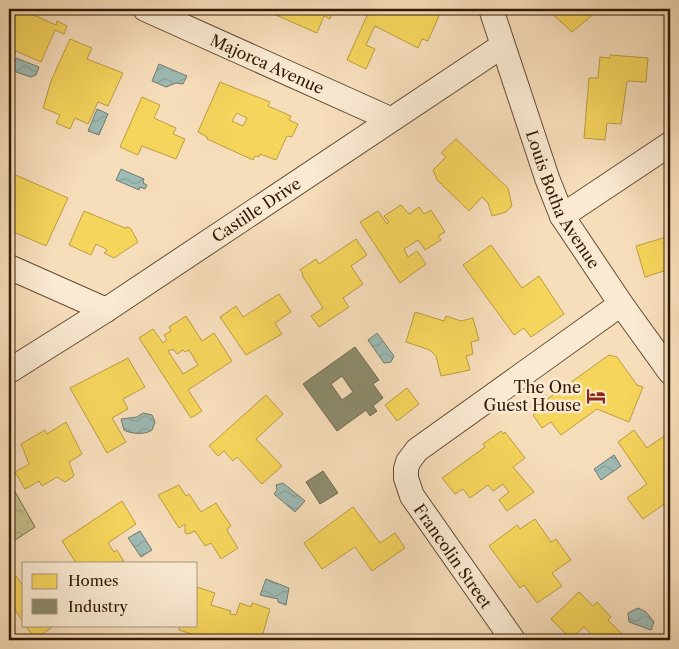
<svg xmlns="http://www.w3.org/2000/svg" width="679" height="649" viewBox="0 0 679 649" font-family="'Libre Caslon Text',serif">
<defs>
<pattern id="park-crowns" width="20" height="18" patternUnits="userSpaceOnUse" patternTransform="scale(1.25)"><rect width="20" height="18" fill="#c4bf8b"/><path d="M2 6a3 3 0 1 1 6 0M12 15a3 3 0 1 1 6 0" fill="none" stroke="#a9a476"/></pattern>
<pattern id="water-waves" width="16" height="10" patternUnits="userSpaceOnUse" patternTransform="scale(1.25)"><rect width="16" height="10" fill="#9ebbb5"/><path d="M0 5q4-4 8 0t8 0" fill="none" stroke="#89a09a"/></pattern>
</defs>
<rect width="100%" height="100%" fill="#f7debb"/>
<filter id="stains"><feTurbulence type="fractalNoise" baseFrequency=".004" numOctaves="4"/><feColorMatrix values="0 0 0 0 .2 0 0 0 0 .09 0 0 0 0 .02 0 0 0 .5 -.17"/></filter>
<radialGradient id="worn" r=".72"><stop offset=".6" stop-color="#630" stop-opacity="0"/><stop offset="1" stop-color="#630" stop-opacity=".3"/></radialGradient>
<path fill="url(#park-crowns)" stroke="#7a6c47" d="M 9,481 L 35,527 L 9,544 Z"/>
<path fill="url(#water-waves)" stroke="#727b6e" d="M 16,58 L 39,67 L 36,75 L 31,77 L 10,70 Z
M 159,64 L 187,76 L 183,84 L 176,83 L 166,87 L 152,81 Z
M 97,109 L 108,114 L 99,135 L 88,131 Z
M 121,169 L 144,179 L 143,183 L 147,185 L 145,189 L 140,187 L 139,190 L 116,180 Z
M 377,333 L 394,356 L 391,362 L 384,363 L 368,340 Z
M 143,413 L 152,415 L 155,422 L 152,430 C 146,435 130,434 124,430 L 121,419 L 137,417 Z
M 614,455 L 621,466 L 601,480 L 594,469 Z
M 283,483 L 305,501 L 295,512 L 274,494 L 277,490 L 276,485 Z
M 140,531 L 152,550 L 141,557 L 128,538 Z
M 266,579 L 289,588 L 286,605 L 278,602 L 278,599 L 260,595 Z
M 638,608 L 646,612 L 654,622 L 651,630 L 629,622 L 628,613 Z"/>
<path fill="#f6d55c" stroke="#bb9d41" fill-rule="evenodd" d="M 9,9 L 26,9 L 25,11 L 56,25 L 57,21 L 67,26 L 64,34 L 55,30 L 41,62 L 16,51 L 9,67 Z
M 271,9 L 334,9 L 330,19 L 324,16 L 317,33 L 269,12 Z
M 370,9 L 442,9 L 428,41 L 422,39 L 418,48 L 375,26 L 366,45 L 375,49 L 366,69 L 347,60 Z
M 547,9 L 594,9 L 596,12 L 572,32 Z
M 70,39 L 92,48 L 87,59 L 123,73 L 108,106 L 98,102 L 88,124 L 75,118 L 70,129 L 56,123 L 60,115 L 43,108 L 51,81 Z
M 610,55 L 648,58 L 646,82 L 627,81 L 621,124 L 607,123 L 605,140 L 584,138 L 589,78 L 598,78 L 600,57 L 610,58 Z
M 220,82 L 270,102 L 268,106 L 291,116 L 289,120 L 298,124 L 292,137 L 287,136 L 276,160 L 260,154 L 259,157 L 255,156 L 253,160 L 207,139 L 207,137 L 198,132 ZM 237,113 L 247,118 L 243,126 L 232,121 Z
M 142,97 L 160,105 L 154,118 L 176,128 L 173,134 L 185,139 L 176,159 L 142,146 L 138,155 L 120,147 Z
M 456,139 L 508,188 L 512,206 L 506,212 L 492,216 L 488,203 L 482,197 L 469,211 L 437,180 L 433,170 L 446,157 L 441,153 Z
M 11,173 L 68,198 L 46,246 L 9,230 L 9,177 Z
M 401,205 L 409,214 L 419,207 L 424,214 L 431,210 L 445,232 L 438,236 L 441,240 L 425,250 L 418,240 L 404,249 L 408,257 L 417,251 L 426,264 L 400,283 L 360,222 L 378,211 L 387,224 L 389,222 L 384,216 Z
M 84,211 L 125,228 L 128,227 L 131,229 L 138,242 L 114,258 L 104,253 L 107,251 L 106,249 L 96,244 L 91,255 L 69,245 Z
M 670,236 L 670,269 L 645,277 L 636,246 Z
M 356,239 L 367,255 L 351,266 L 363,284 L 343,298 L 349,307 L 319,327 L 311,316 L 323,308 L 302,275 L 303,274 L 300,270 L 316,259 L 319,264 Z
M 491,245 L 522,288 L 539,276 L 564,314 L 531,337 L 524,328 L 514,335 L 463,265 Z
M 279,294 L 291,312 L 275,323 L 282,334 L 246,355 L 220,317 L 236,306 L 243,317 Z
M 415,312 L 444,321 L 446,316 L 461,321 L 473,318 L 479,340 L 471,342 L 473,354 L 466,356 L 470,370 L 441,376 L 436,356 L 430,350 L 406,342 Z
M 186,316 L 202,341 L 214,333 L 232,361 L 188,390 L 202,411 L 191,418 L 139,338 L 153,329 L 163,343 L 167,340 L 164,335 L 171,331 L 169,327 ZM 173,349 L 177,354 L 183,350 L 185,352 L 189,350 L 198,365 L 183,374 L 168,351 Z
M 609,355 L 617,357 L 637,385 L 643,387 L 629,422 L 597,409 L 561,435 L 551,422 L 542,428 L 533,415 L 542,408 L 539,405 Z
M 128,358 L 145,387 L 123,399 L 128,409 L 112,418 L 126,442 L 107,453 L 70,388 Z
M 407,388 L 419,404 L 397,421 L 385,405 Z
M 266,395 L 283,414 L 256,439 L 282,466 L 262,484 L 237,457 L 233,461 L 224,451 L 218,456 L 209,446 Z
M 66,422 L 82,454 L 69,462 L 74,476 L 65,482 L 57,477 L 42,486 L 39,481 L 25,489 L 15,472 L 29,464 L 21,444 L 45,430 L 47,434 Z
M 634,430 L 647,448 L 670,432 L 670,500 L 643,519 L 627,498 L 647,484 L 618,442 Z
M 501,431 L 503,434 L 505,432 L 525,458 L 513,467 L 534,492 L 507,511 L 499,500 L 509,492 L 503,484 L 493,491 L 488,485 L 470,498 L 463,489 L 455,494 L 442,478 L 485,447 L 483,444 Z
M 179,485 L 186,496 L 189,494 L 201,512 L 216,503 L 231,526 L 227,529 L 228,532 L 238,548 L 221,559 L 211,543 L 205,546 L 195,531 L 188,534 L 185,533 L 185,524 L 179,528 L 158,495 Z
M 122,501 L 136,524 L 108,543 L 114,552 L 117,550 L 124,562 L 76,563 L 62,541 Z
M 353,507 L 380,543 L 395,533 L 405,548 L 372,571 L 355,547 L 322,569 L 304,543 Z
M 535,519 L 551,542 L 556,539 L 571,560 L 552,573 L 562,586 L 537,603 L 524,585 L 520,588 L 489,546 L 517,525 L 520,529 Z
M 16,576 L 24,587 L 24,623 L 11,604 L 9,605 L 9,581 Z
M 197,587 L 215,593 L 211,605 L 231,611 L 230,614 L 236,615 L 240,603 L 251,607 L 252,603 L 270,609 L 262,637 L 259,636 L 258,640 L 210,640 L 179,630 L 180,625 L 196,625 Z
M 579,592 L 593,606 L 597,602 L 611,617 L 608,620 L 625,637 L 622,640 L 587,640 L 592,635 L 584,627 L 571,639 L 551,619 Z
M 25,625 L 49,625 L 51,628 L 35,639 Z"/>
<path fill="#8c8c6e" stroke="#716a4e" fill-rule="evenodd" d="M 355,347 L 379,380 L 373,384 L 383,398 L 373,406 L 377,411 L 370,416 L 366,410 L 337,431 L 303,384 ZM 342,376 L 353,392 L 342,400 L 331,384 Z
M 323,471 L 338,493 L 320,504 L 306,482 Z"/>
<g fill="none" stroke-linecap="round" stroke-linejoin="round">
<g stroke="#624b31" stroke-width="26">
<g id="minor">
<path id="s1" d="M 145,9 L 390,119"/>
<path id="s2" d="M 491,9 L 547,178 L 562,216 L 621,304 L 670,372"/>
<path d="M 562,216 L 670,144"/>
<path d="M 9,267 L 106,310"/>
<path id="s3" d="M 9,371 L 106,310 L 502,46"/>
<path d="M 513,640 L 412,496 L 406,478 L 406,469 L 408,462 L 417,450 L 621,304"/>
</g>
</g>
<path stroke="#311a03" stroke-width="3" stroke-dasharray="1 2.5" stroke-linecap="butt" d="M 667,640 L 670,638"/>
<use href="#minor" stroke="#faead3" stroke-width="24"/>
</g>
<defs>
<g id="hotel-bare" transform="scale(1.5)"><path d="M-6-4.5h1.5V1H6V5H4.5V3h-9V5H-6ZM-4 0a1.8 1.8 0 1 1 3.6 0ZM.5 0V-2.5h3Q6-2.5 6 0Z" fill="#8f2418" stroke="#faead3" stroke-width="2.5" paint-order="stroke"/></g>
</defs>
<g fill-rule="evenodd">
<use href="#hotel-bare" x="596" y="396"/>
</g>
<g text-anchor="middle" stroke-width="5" stroke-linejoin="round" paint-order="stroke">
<g font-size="16" fill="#311a03" stroke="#faead3">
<text dy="6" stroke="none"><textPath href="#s1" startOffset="134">Majorca Avenue</textPath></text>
<text dy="6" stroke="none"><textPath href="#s2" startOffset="204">Louis Botha Avenue</textPath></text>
<text dy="6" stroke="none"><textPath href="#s3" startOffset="295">Castille Drive</textPath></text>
<text transform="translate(453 556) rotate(55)" y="6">Francolin Street</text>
</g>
<g font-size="16" fill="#311a03" stroke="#faead3" text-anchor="end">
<text x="581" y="393">The One<tspan x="581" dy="18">Guest House</tspan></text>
</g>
</g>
<rect width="679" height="649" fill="none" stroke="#f7debb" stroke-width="30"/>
<rect x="10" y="10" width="659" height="629" fill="none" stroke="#311a03" stroke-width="2.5"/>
<rect x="15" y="15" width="649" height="619" fill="none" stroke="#311a03"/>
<rect x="22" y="562" width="175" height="65" fill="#faead3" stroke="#aa9780"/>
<rect x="32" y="574" width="25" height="15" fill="#f6d55c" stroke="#aa9780"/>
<text x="68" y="586" font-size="15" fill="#311a03">Homes</text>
<rect x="32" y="599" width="25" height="15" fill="#8c8c6e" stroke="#aa9780"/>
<text x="68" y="612" font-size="15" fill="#311a03">Industry</text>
<rect width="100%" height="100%" filter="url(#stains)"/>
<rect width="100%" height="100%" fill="url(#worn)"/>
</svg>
